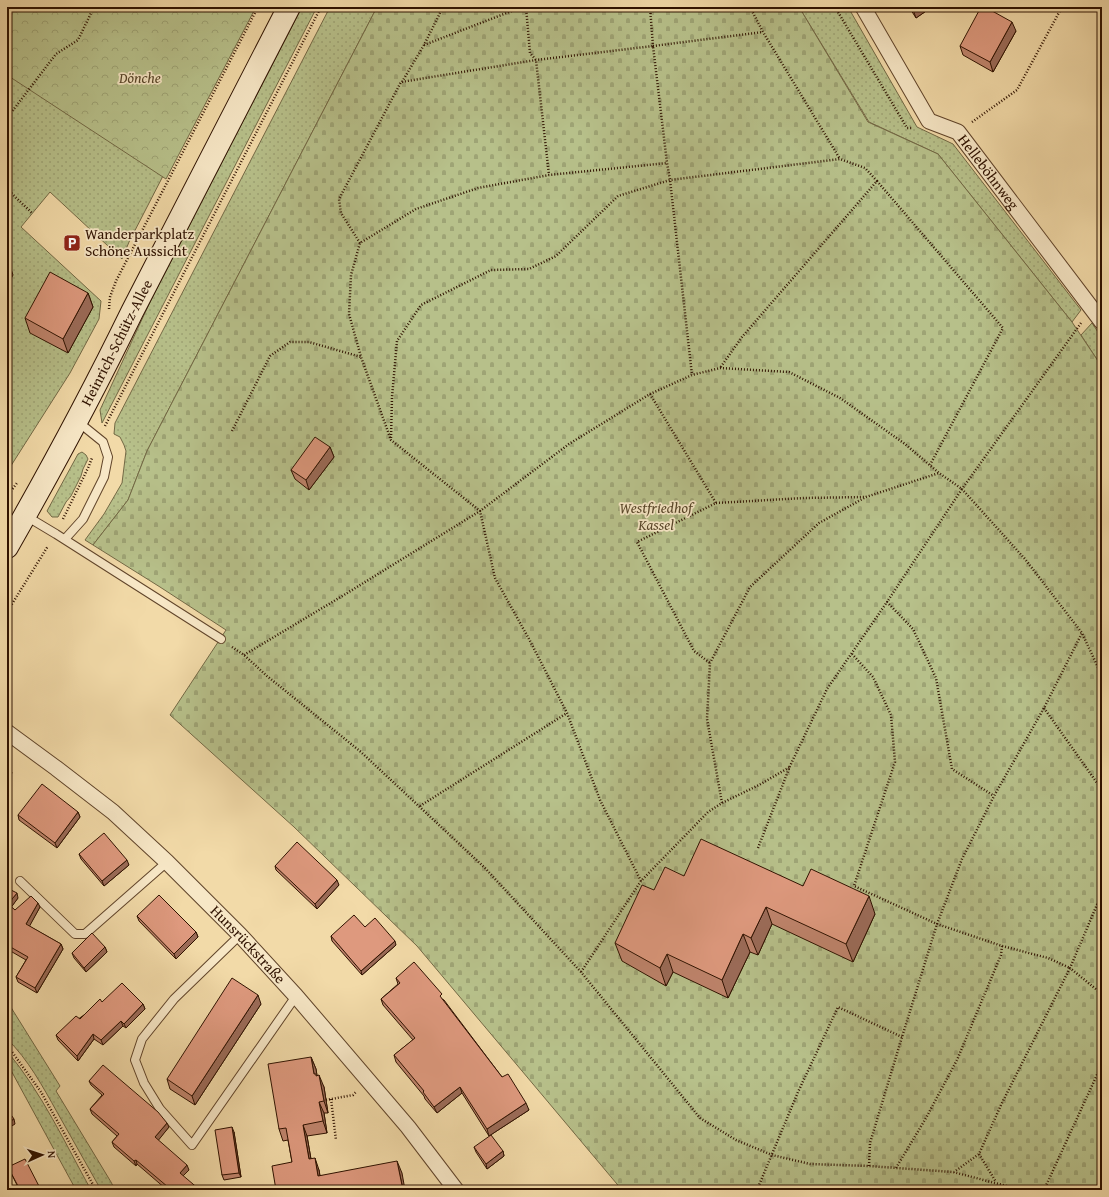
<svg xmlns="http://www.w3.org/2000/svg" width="1109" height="1197" viewBox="0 0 1109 1197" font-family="'Gentium Book Plus',serif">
<defs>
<pattern id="grass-dots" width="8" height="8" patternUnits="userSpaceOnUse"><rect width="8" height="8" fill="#b7c08a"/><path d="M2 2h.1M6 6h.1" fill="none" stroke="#9ea475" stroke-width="1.8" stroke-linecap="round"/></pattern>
<pattern id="cemetery-stones" width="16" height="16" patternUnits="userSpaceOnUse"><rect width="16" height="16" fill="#b7c08a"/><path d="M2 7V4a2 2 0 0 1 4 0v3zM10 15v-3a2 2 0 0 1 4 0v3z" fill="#9ea475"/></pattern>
<pattern id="park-crowns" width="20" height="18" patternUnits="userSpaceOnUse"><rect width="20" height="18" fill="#b7c08a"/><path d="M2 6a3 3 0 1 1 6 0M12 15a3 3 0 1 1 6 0" fill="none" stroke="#9ea475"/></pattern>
</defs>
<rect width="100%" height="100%" fill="#f2daa8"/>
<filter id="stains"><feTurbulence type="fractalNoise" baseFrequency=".005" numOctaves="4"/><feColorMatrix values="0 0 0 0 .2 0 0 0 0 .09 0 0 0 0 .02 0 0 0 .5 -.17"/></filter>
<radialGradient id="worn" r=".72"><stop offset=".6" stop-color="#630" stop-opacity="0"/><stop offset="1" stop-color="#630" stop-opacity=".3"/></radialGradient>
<path fill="url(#grass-dots)" stroke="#736945" d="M 7,7 L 250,7 L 129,242 L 122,259 L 50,192 L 21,227 L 101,301 L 99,319 L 70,373 L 7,472 Z
M 302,7 L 317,7 L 102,423 L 100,410 L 150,302 Z
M 330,7 L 377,7 L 147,451 L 128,500 L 93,545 L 85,540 L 104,514 L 122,483 L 126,451 L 124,445 L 120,437 L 114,434 L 115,423 Z
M 799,7 L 848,7 L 917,127 L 953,144 L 1081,310 L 1072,322 L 938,154 L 869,122 Z
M 1092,323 L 1102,338 L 1102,367 L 1081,335 Z
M 82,452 L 86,455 L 88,459 L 83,469 L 81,476 L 71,496 L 66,502 L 58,517 L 52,517 L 47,511 L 78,454 Z
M 7,1001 L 60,1086 L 56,1091 L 111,1182 L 115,1190 L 101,1190 C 86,1164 72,1138 57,1112 C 43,1087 28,1059 7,1039 Z
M 7,1051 C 42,1093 65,1143 91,1190 L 76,1190 L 7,1063 Z"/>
<path fill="url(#cemetery-stones)" stroke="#736945" d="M 377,7 L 799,7 L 868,122 L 938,154 L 1072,322 L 1102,367 L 1102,1190 L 622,1190 L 417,946 L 294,827 L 170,715 L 226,630 L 160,587 L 93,545 L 128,500 L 147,451 Z"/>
<path fill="url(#park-crowns)" stroke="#736945" d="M 7,7 L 256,7 L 166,179 L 7,75 Z"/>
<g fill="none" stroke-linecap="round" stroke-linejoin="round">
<g stroke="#60442a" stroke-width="10">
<path id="service" d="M 26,516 L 56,534 L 221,639
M 65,539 L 83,519 L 104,477 L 108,457 L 103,442 L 77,421
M 20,881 L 75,934 L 85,934 L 167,862
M 240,935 L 174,999 L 142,1039 L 135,1060 L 144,1083 L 160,1109 L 192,1145 L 296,996"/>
</g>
<g stroke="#60442a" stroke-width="17">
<g id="minor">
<path id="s1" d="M 863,7 L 929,121 L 958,132 L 1102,322"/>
<path id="s2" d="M 7,732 L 56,768 L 113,812 L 167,862 L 240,935 L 296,996 L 408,1127 L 456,1190"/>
</g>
</g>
<g stroke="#2f1200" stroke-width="24">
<g id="secondary">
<path id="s3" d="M 7,547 C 51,470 93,392 132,312 L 289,7"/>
</g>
</g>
<path stroke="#2f1200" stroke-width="2.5" stroke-dasharray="1 2" stroke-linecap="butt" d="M 526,7 L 530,53 L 536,60 L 549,175
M 650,7 L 653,46 L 763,32
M 750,7 L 763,32 L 840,159
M 835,7 L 907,128 L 912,128
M 424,45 L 522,7
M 402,82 L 424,45 L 443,7
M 7,118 L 56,54 L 78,40 L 94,7
M 972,122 L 1017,90 L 1062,7
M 877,181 L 1003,328 L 930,465
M 7,189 L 32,213
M 360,243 L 341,213 L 339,199 L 401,82 L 536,60 L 653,46 L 667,163 L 670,180 L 692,375
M 109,309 L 110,297 L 116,281 L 258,7
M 1081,323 L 962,489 L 1025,559 L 1082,633 L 1102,676
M 650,394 L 716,503 L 637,542 L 694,651 L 710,663
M 105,426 L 321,7
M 232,431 L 270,356 L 290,342 L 309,342 L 361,357
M 391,438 L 392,397 L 397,341 L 421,305 L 491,270 L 529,269 L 556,256 L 618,196 L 670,180 L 840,159 L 865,168 L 877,181 L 742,337 L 720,368
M 7,496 L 17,483
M 716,503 L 804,498 L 865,497
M 63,519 L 88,468 L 92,458
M 7,612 L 48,546
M 232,647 L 244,655 L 267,676 L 361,752 L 485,868 L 581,972 L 700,1118 L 736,1140 L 772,1155 L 810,1164 L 869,1166 L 953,1172 L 1022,1190
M 852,654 L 873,677 L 891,715 L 895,762 L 854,886 L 937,924 L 1002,946 L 1048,958 L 1070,968 L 1001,1105 L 979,1154 L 954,1172
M 244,655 L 344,595 L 480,511 L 569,444 L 650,394 L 692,375 L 720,368 L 789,372 L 840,398 L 905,444 L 939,473 L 962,489 L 887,602
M 1044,708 L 1102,790
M 722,803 L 707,719 L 710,663 L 750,587 L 819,523 L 866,497 L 939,473
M 420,806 L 567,713
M 758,848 L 790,766 L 827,689 L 887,602 L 913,629 L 936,678 L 952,769 L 994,796
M 641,881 L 600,800 L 567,713 L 529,639 L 495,578 L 480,511 L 391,440 L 361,357 L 349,314 L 351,275 L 360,243 L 416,209 L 478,188 L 549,175 L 667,163
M 1102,893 L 1070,968 L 1102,994
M 581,972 L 641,881 L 708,812 L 722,803 L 759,785 L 790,767
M 7,1045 L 41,1092 L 96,1190
M 331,1099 L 336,1140
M 326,1100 L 353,1095 L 356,1092
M 979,1154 L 996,1182
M 869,1166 L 870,1143 L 902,1037 L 937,924 L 962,859 L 994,796 L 1044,708 L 1082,633
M 896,1168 L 926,1118 L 957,1060 L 1001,955 L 1002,946
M 757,1190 L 798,1092 L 838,1007 L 902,1037
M 1044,1190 L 1102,1064"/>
<use href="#service" stroke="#f7e7c6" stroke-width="8"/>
<use href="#minor" stroke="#f7e7c6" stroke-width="15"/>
<use href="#secondary" stroke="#f7e7c6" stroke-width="22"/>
</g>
<path fill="#bf846c" stroke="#2f1200" d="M 909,7 L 932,7 L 916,18 Z
M 1016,31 L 993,72 L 963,55 L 960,46 Z
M 88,293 L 93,307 L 68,353 L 30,333 L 25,318 Z
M 330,447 L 334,457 L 309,490 L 295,479 L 291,470 Z
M 78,812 L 80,817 L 57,848 L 19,820 L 18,815 Z
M 79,854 L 129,865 L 104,886 L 81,859 Z
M 275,866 L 339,885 L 317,909 L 276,870 Z
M 684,876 L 803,886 L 875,914 L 853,962 L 772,924 L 758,955 L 750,952 L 728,998 L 673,972 L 666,986 L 622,961 L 615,943 Z
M 7,888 L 18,898 L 11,907 L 15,910 L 40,907 L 29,926 L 61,944 L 63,949 L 37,993 L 18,982 L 16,977 L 26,960 L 7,949 Z
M 137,916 L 196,932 L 198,937 L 176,959 L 139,921 Z
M 365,927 L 396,945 L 362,975 L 332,941 L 331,936 Z
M 105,947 L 107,952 L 86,972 L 74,958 L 72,953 Z
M 396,978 L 444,1000 L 502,1077 L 529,1110 L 489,1136 L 462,1093 L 437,1113 L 425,1099 L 424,1096 L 396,1062 L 394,1055 L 413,1040 L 383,1005 L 381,999 L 398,984 Z
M 102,1002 L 143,1004 L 145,1009 L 126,1028 L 123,1026 L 103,1045 L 94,1039 L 78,1061 L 58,1040 L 56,1035 Z
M 261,1004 L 195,1105 L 170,1089 L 167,1079 Z
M 311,1057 L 316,1069 L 317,1076 L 324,1087 L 328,1113 L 324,1113 L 327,1133 L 307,1136 L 311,1159 L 319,1170 L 320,1176 L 402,1173 L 276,1190 L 292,1162 L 288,1140 L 283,1141 L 279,1129 Z
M 89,1081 L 169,1127 L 158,1140 L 189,1170 L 166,1189 L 137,1164 L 136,1166 L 114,1147 L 112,1142 L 117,1136 L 92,1114 L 90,1109 L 102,1095 L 91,1085 Z
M 234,1132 L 241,1177 L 224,1180 L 222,1175 Z
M 474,1147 L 503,1151 L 504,1156 L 487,1169 L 476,1152 Z
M 8,1167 L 41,1190 L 18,1187 Z"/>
<path fill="#9b6b58" stroke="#2f1200" d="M 912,7 L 932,7 L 916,18 Z
M 1012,22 L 1016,31 L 993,72 L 990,62 Z
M 10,266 L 13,275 L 7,286 L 7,270 Z
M 88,293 L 93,307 L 68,353 L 63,339 Z
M 330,447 L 334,457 L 309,490 L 306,480 Z
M 10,768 L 12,773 L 7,780 L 7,773 Z
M 78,812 L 80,817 L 57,848 L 55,843 Z
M 127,860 L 129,865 L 104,886 L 102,881 Z
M 8,873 L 9,877 L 7,882 L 7,874 Z
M 337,880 L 339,885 L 317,909 L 315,904 Z
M 17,893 L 18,898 L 10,909 L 8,904 Z
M 869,896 L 875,914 L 853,962 L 846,944 Z
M 38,903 L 40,907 L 28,929 L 26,924 Z
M 766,907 L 772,924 L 758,955 L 751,938 Z
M 196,932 L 198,937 L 176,959 L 174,954 Z
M 743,934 L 750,952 L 728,998 L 722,980 Z
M 395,941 L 396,945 L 362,975 L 361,971 Z
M 61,944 L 63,949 L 37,993 L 35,988 Z
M 105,947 L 107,952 L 86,972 L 84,968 Z
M 667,954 L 673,972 L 666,986 L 660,968 Z
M 258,995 L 261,1004 L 195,1105 L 192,1096 Z
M 143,1004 L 145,1009 L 126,1028 L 124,1024 Z
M 121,1021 L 123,1026 L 103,1045 L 101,1040 Z
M 93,1034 L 94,1039 L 78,1061 L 77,1056 Z
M 311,1057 L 316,1069 L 317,1075 L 320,1086 L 314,1074 Z
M 319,1075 L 324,1087 L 328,1113 L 324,1101 Z
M 460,1087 L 462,1093 L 437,1113 L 434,1107 Z
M 319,1102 L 324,1113 L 327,1133 L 323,1121 Z
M 526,1103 L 529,1110 L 489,1136 L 487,1129 Z
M 14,1119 L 15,1124 L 7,1129 L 7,1123 Z
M 167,1123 L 169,1127 L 157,1142 L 155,1137 Z
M 303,1125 L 307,1136 L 313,1171 L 309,1159 Z
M 232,1127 L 234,1132 L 241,1177 L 239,1173 Z
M 503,1151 L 504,1156 L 487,1169 L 486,1164 Z
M 315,1158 L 319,1170 L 322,1188 L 318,1176 Z
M 136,1160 L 137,1164 L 136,1166 L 134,1161 Z
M 397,1161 L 402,1173 L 405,1190 L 403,1190 Z
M 187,1165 L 189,1170 L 182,1177 L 180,1173 Z"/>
<path fill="#de997e" stroke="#2f1200" d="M 981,7 L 985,7 L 1012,22 L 990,62 L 960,46 Z
M 7,264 L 10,266 L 7,270 Z
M 50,272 L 88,293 L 63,339 L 25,318 Z
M 315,437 L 330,447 L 306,480 L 291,470 Z
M 7,766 L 10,768 L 7,773 Z
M 42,784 L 78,812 L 55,843 L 18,815 Z
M 104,833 L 127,860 L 102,881 L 79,854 Z
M 701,839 L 803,886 L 811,869 L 869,896 L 846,944 L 766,907 L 751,938 L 743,934 L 722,980 L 667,954 L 660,968 L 615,943 L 642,885 L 654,890 L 665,867 L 684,876 Z
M 297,842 L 337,880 L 315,904 L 275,866 Z
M 7,888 L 17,893 L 8,904 L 15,910 L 31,896 L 38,903 L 26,924 L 61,944 L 35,988 L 16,977 L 28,957 L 7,945 Z
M 159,895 L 196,932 L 174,954 L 137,916 Z
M 354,915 L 365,927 L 375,918 L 395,941 L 361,971 L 331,936 Z
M 92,933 L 105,947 L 84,968 L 72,953 Z
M 414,962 L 442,994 L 440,996 L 502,1077 L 508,1074 L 526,1103 L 487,1129 L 460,1087 L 434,1107 L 423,1092 L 424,1091 L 394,1055 L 415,1038 L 381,999 L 400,983 L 396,978 Z
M 232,978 L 258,995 L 192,1096 L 167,1079 Z
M 122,983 L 143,1004 L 124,1024 L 121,1021 L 101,1040 L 93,1034 L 77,1056 L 56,1035 L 76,1016 L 80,1019 L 100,999 L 102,1002 Z
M 311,1057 L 314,1074 L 316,1074 L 316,1076 L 319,1075 L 324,1101 L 319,1102 L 323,1121 L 303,1125 L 309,1159 L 315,1158 L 318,1176 L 397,1161 L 403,1190 L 276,1190 L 272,1166 L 292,1162 L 286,1128 L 279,1129 L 268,1064 Z
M 103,1065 L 158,1112 L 167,1123 L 155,1137 L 187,1165 L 180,1173 L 200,1190 L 165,1190 L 168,1187 L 136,1160 L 134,1161 L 112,1142 L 119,1134 L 90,1109 L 104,1094 L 89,1081 Z
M 7,1109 L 14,1119 L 7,1123 Z
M 232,1127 L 239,1173 L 222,1175 L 215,1130 Z
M 491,1135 L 503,1151 L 486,1164 L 474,1147 Z
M 25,1159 L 41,1190 L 11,1190 L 18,1186 L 8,1167 Z"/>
<defs>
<g id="parking-square" transform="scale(0.9)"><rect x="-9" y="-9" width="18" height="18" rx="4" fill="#8f2418" stroke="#f7e7c6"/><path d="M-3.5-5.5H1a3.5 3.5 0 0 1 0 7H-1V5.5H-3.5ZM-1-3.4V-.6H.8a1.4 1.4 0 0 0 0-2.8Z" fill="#fff"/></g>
</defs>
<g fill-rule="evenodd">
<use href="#parking-square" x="72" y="243"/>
</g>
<g text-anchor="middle" stroke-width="3.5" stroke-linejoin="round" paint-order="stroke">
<g font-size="15" font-style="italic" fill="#584629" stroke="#f7e7c6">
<text x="140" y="83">Dönche</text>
<text x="656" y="513">Westfriedhof<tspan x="656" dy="17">Kassel</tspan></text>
</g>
<g font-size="15" fill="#2f1200" stroke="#f7e7c6">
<text dy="5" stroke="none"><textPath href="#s1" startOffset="213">Helleböhnweg</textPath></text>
<text dy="5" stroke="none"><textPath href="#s3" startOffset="232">Heinrich-Schütz-Allee</textPath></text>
<text dy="5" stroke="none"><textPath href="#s2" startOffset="322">Hunsrückstraße</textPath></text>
</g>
<g font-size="15" fill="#2f1200" stroke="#f7e7c6" text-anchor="start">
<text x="85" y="239">Wanderparkplatz<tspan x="85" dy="17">Schöne Aussicht</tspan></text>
</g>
</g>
<rect width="1109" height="1197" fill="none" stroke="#f2daa8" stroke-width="24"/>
<rect x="8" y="8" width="1093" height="1181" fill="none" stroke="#2f1200" stroke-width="2"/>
<rect x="12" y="12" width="1085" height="1173" fill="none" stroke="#2f1200"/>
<g transform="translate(42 1155) rotate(87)" stroke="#f7e7c6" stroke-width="3" paint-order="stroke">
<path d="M0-3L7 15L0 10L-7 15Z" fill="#2f1200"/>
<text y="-6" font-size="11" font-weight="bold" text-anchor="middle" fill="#2f1200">N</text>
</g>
<rect width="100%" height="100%" filter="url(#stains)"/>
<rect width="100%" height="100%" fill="url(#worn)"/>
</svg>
